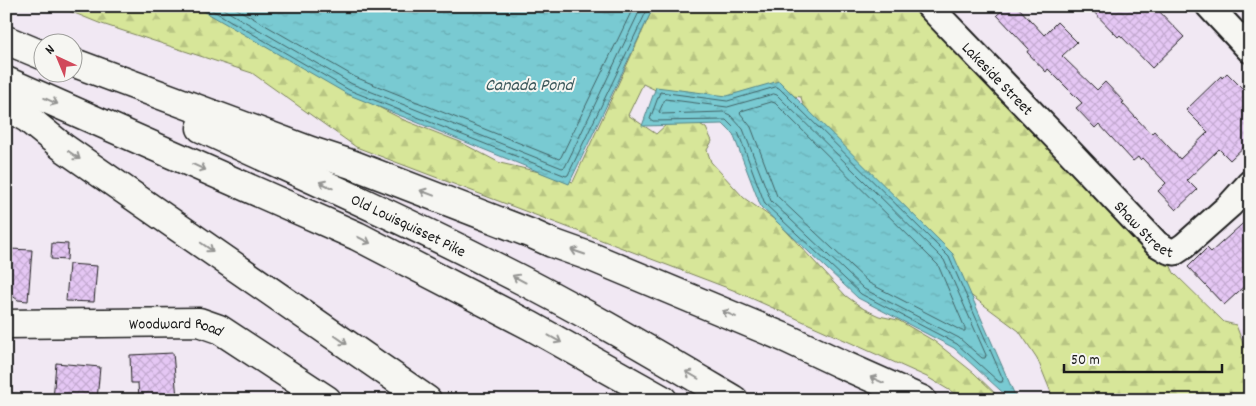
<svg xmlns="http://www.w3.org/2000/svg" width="1256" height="406" viewBox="0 0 1256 406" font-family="Dekko,sans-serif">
<defs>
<pattern id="forest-firs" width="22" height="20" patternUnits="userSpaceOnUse" patternTransform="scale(1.25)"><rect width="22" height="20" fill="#d7e699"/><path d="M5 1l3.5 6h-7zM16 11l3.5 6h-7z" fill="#b8c583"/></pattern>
<pattern id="water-ripples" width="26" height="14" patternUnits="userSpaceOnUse" patternTransform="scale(1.25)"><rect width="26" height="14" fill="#79cad2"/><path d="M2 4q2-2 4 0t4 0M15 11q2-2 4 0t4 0" fill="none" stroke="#68adb4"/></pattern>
<pattern id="building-cross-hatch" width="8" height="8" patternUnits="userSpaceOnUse" patternTransform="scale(1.25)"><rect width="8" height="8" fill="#e5c7f4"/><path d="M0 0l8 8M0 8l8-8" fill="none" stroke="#c4aad1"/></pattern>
</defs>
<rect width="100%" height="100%" fill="#f1e8f3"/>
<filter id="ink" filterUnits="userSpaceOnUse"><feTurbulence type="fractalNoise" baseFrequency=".02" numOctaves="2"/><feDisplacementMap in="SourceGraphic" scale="10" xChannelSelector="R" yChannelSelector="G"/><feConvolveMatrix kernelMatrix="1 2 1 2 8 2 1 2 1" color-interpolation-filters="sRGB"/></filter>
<g filter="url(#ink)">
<path fill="#eddef3" d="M 1250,327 L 1250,362 L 1238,330 Z"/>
<path fill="url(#forest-firs)" stroke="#7a815a" d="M 57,6 L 235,6 L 337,86 L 404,120 L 460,142 L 500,163 L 548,174 L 573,182 L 654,6 L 931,6 L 1162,247 L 1174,273 L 1224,322 L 1236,325 L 1250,362 L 1250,400 L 1054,400 L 1037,358 L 1019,331 L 969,294 L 807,119 L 801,97 L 778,94 L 764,99 L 666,95 L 643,84 L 628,115 L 656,134 L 667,124 L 690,118 L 706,128 L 712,141 L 707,150 L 711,162 L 744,198 L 778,222 L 846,296 L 864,309 L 879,316 L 898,320 L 934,341 L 974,373 L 1002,400 L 966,400 L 927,377 L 733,290 L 356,147 L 252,73 L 99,23 Z"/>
<path fill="url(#water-ripples)" stroke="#548489" d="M 195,6 L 654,6 L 569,184 L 347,94 Z
M 779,81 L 953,254 L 1017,400 L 1011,400 L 954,348 L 858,298 L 761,207 L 733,134 L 723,124 L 642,126 L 656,87 L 727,96 Z"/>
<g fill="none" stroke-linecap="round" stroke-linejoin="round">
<path stroke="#416265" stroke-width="1" d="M 205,6 L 349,90 L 566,176 L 568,175 L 649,6
M 218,6 L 352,84 L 562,168 L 565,167 L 642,6
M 232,6 L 355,77 L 559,159 L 561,157 L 634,6
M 776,87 L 779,88 L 949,257 L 1003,379 L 1002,382 L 999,382 L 957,344 L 861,294 L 765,204 L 738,132 L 726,120 L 653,121 L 650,119 L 660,92 L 727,101 Z
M 774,94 L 777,95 L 944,260 L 986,355 L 985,358 L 982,358 L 959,338 L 864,289 L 771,201 L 743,129 L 730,115 L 723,112 L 662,114 L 659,112 L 665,99 L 727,107 Z
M 772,102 L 775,103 L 938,265 L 965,328 L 965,331 L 962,331 L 869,283 L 777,196 L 751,127 L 740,113 L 742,111 Z"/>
</g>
<path fill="url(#building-cross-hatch)" stroke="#1c1c1c" d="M 1007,6 L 1017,6 L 1044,35 L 1057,22 L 1077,42 L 1062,56 L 1097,90 L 1105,82 L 1124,102 L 1122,103 L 1151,134 L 1154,131 L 1180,159 L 1208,132 L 1186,110 L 1221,76 L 1222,78 L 1227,73 L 1250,96 L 1250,141 L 1230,160 L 1219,149 L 1187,180 L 1197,190 L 1176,210 L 1158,191 L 1166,183 L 1142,158 L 1140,160 L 1138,157 L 1133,161 L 1099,124 L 1095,128 L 1076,108 L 1082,103 L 1048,69 L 1046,72 L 1027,52 L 1029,49 L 997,15 Z
M 1088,6 L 1154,6 L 1184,37 L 1152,68 L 1120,35 L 1118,37 Z
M 1250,217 L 1250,281 L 1224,305 L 1188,267 L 1207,248 L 1211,252 Z
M 52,243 L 68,244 L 67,260 L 51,259 Z
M 9,249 L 32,250 L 28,301 L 18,300 L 14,297 L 6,297 L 6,260 L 8,260 Z
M 69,264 L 97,266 L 94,302 L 66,301 Z
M 173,353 L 177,398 L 139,400 L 138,383 L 131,383 L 130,355 Z
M 56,363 L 100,367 L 97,400 L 53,400 Z"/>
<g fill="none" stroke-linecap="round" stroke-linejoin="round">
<g stroke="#1c1c1c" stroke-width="29">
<g id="street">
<path id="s1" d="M 929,6 L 1067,149 L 1157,244 L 1169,251 L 1175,252 L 1184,246 L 1230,205 L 1250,183"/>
<path d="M 1209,6 L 1250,50"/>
</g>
</g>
<g stroke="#1c1c1c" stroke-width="31">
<g id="secondary">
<path id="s2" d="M 6,324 L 199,322 L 219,329 L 327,400"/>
</g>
</g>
<g stroke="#1c1c1c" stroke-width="31">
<g id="highway">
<path d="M 6,40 L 42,55"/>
<path d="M 72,62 L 311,151 L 351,164 L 532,234 L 552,243 L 594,258 L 788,339 L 841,364 L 922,400"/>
<path d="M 6,81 L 357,236 L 531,326 L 663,400"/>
<path d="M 6,106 L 27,118 L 64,148 L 427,400"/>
<path id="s3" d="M 201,128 C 298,173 397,216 492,265 C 575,306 654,353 734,400"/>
</g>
</g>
<use href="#street" stroke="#f6f6f2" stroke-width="25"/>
<use href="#secondary" stroke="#f6f6f2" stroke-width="28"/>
<use href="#highway" stroke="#f6f6f2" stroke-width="28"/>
</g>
<defs><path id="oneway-shaft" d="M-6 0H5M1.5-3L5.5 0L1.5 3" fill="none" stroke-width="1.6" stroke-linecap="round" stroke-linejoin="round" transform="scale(1.25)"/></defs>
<g stroke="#949492">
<use href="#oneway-shaft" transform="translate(51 101) rotate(24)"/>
<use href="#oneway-shaft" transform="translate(74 155) rotate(35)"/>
<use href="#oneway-shaft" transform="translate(199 167) rotate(24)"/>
<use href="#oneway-shaft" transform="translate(326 185) rotate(-154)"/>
<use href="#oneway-shaft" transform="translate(427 193) rotate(-159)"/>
<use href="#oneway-shaft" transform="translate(364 240) rotate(27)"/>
<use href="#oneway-shaft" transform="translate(207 247) rotate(35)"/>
<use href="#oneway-shaft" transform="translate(578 252) rotate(-161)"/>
<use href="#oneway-shaft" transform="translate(519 279) rotate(-152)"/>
<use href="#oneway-shaft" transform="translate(729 314) rotate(-157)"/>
<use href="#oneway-shaft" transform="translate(555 339) rotate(29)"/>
<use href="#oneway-shaft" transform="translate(341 340) rotate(35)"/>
<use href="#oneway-shaft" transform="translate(692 375) rotate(-150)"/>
<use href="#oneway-shaft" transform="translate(877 380) rotate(-156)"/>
</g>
</g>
<g text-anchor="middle" stroke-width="4" stroke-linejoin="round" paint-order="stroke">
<g font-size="16" fill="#1c1c1c" stroke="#f6f6f2">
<text dy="6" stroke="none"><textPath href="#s1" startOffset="100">Lakeside Street</textPath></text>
<text dy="6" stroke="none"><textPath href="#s1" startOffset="310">Shaw Street</textPath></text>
<text dy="6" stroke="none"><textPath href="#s3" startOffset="229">Old Louisquisset Pike</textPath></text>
<text dy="6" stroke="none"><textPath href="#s2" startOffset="171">Woodward Road</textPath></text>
</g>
<g font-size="18" font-style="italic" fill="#3d595c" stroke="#f6f6f2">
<text x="529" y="90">Canada Pond</text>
</g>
</g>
<rect width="1256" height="406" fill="none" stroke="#f6f6f2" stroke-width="25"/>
<rect x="12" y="12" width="1231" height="381" fill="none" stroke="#1c1c1c" stroke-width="2" filter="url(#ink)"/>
<g transform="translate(58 58) rotate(316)"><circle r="24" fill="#f6f6f2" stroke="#9f9f9c"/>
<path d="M0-4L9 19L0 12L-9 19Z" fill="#d1495b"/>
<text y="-8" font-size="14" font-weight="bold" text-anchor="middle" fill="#1c1c1c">N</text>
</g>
<path d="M1064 364v8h158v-8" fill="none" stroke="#1c1c1c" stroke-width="2.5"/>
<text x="1071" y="364" font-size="15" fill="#1c1c1c" stroke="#f6f6f2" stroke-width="4" paint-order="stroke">50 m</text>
</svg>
